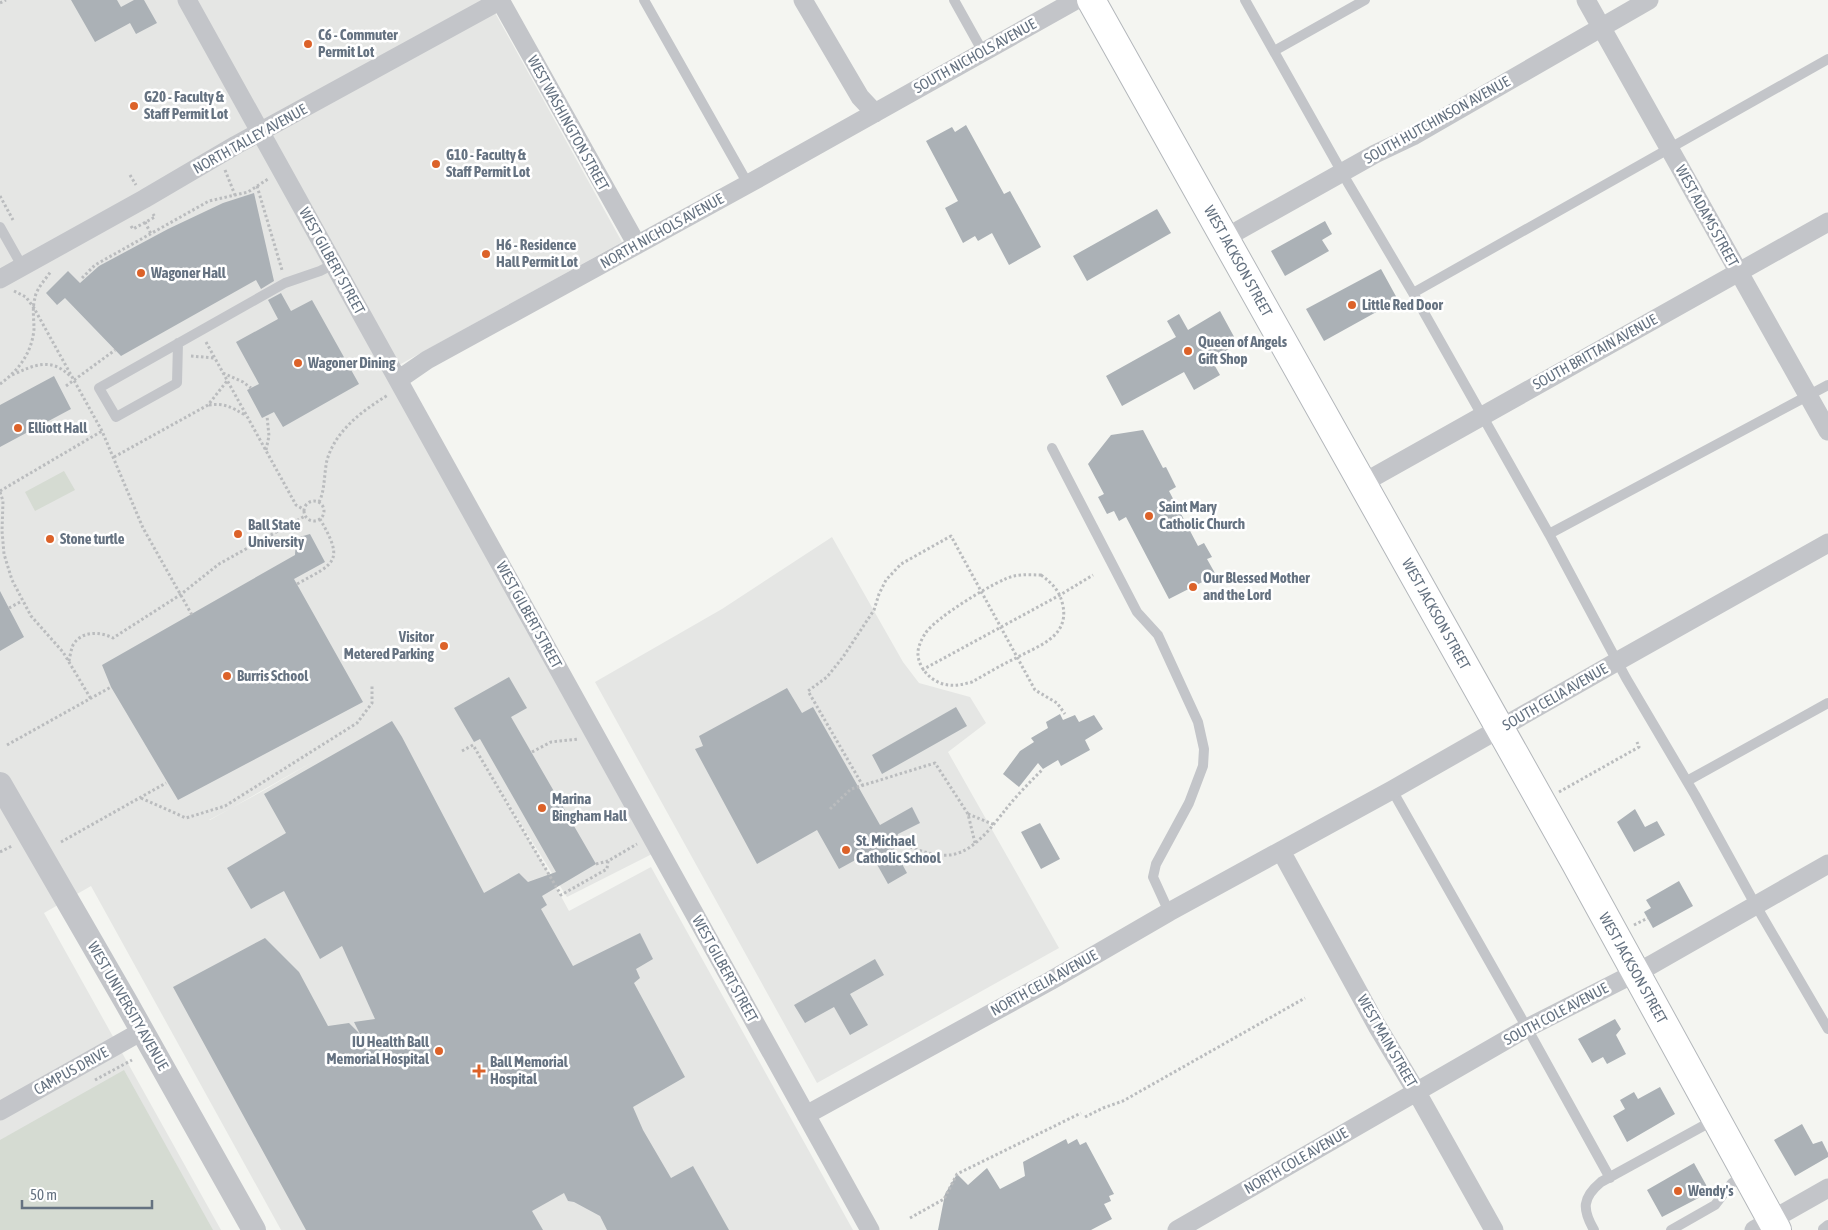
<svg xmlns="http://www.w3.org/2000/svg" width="1828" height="1230" viewBox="0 0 1828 1230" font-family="'Asap Condensed',sans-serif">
<rect width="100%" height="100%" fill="#f4f5f1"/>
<path fill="#e5e6e4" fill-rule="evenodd" d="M 0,0 L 488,0 L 622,242 L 399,365 L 654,853 L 567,897 L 491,776 L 544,865 L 569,911 L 651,867 L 853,1230 L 281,1230 L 91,886 L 44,913 L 221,1230 L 0,1230 ZM 314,761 L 261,792 L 209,820 L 210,820 Z
M 832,537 L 903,662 L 919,683 L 970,697 L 986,723 L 948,752 L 1059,948 L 817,1083 L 595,682 L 722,609 Z"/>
<path fill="#d5dbd2" d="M 64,471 L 75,490 L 35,511 L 25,492 Z
M 124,1070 L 213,1230 L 0,1230 L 0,1140 Z"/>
<path fill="#abb1b6" d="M 71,0 L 117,0 L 121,7 L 134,0 L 144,0 L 157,23 L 136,34 L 130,23 L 95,42 Z
M 966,125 L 1004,194 L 1010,191 L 1041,247 L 1009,265 L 992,233 L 978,241 L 975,236 L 963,243 L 945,208 L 958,201 L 926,141 L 952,127 L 955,132 Z
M 254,193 L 274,281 L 261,289 L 256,280 L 121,356 L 65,298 L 57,305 L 46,293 L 68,271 L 80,283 L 99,266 L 168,229 L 223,203 Z
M 1157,209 L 1171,233 L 1087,281 L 1073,256 Z
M 1325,221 L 1332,234 L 1322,240 L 1329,251 L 1285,276 L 1271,251 Z
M 1381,269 L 1398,300 L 1324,341 L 1306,309 Z
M 281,293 L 291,311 L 312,300 L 359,384 L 283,427 L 274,412 L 262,418 L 247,390 L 259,384 L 236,342 L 278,319 L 268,300 Z
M 1220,311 L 1238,344 L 1211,359 L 1220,375 L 1194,390 L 1184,372 L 1122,406 L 1106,376 L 1176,337 L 1167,321 L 1179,314 L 1188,330 Z
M 54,376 L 71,409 L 0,447 L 0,405 Z
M 1143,430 L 1163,468 L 1166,467 L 1176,487 L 1169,491 L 1198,546 L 1204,543 L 1212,557 L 1207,559 L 1216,575 L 1169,599 L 1126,517 L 1119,521 L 1114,511 L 1107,514 L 1098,497 L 1104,494 L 1088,464 L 1111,435 Z
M 310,534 L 325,562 L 294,579 L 363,702 L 178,800 L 111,687 L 102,665 L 295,555 L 296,538 Z
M 0,591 L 24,637 L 0,651 Z
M 509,677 L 527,708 L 511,717 L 596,864 L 542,896 L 547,905 L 541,909 L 573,966 L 640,933 L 653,959 L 636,969 L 640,978 L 634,983 L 685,1077 L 633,1107 L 643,1130 L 671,1178 L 693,1166 L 729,1230 L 607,1230 L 600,1216 L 574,1202 L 568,1201 L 564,1193 L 532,1211 L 543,1230 L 306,1230 L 173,987 L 265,938 L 299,972 L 328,1026 L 349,1023 L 360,1034 L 354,1022 L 375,1019 L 342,946 L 320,959 L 284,891 L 251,909 L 227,868 L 286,833 L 264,794 L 392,721 L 402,737 L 484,893 L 519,873 L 528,882 L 556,872 L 480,739 L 474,742 L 454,708 Z
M 787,688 L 802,713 L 813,707 L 880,825 L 912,807 L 920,823 L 898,834 L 894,849 L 907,873 L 888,884 L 870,852 L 839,869 L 817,830 L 757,864 L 695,749 L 703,746 L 699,736 Z
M 956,707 L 967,726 L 882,774 L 872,755 Z
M 1060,714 L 1063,720 L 1075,715 L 1079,722 L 1094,715 L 1103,729 L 1085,740 L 1090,750 L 1061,766 L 1058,760 L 1043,769 L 1038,763 L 1019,787 L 1003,774 L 1020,751 L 1034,742 L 1031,738 L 1048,728 L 1046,722 Z
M 1635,809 L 1645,827 L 1657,821 L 1665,835 L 1634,852 L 1617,822 Z
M 1040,823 L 1060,859 L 1041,869 L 1021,832 Z
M 1679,881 L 1693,906 L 1653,928 L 1644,912 L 1651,908 L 1646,900 Z
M 875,959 L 884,975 L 850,994 L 868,1025 L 850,1035 L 834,1007 L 805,1023 L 794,1005 Z
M 1615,1019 L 1621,1029 L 1616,1035 L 1626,1054 L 1607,1064 L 1603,1057 L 1592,1063 L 1578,1039 Z
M 1660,1087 L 1675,1114 L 1627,1142 L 1613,1116 L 1625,1109 L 1620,1100 L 1634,1092 L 1638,1099 Z
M 1802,1124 L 1813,1144 L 1822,1141 L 1828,1153 L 1828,1157 L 1795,1176 L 1774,1140 Z
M 1066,1139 L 1068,1144 L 1077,1139 L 1080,1145 L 1086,1142 L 1114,1194 L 1109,1196 L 1111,1201 L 1104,1204 L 1112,1219 L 1091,1230 L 938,1230 L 945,1194 L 957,1174 L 968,1185 L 987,1168 L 1000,1189 L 1025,1176 L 1023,1162 Z
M 1694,1163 L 1710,1192 L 1662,1217 L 1647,1190 Z"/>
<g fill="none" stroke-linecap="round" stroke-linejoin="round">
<g stroke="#b3b7bb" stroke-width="30">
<path id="secondary" d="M 1091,0 L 1575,862 L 1777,1230"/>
</g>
<path stroke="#babcbe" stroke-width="3" stroke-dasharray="2.5 2.5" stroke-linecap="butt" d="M 0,3 L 6,0
M 225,170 L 235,195
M 130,175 L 136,185
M 257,186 L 282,270
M 0,196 L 13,220
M 145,222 L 151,234
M 131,226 L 133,229 L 155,217 L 153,214
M 82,278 L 95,265 L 209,201 L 248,192 L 268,179
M 14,291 L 26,297 L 34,308 L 102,431 L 143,528 L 192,615
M 206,342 L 296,505 L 303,509
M 191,356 L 214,358
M 223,373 L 243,382 L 251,388
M 12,375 C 34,365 51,357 70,376
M 0,384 C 18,371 32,353 34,329 C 34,319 32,308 35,298 C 36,289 46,279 51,271
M 66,386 L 115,350
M 209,405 C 225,403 231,407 245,415
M 266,450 L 269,436 L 267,416
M 114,457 L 208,405 L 227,381
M 0,491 L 102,431
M 0,492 L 3,501 L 2,531 L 4,554 L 12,580 L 31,616 L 63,652 L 91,699
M304 511a10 10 0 1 1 20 0a10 10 0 1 1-20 0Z
M 319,502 C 325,491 324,473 327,460 C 336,430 362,411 388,395
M 1041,575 C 1053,584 1060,591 1063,606 C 1069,637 1038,646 1016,658 C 1001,665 986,674 972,682 C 964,684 957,686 949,685 C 933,684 917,668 918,652 C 918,647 922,638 925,634 C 933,619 998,579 1014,576 C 1023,574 1033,575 1041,575 Z
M 297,584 C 335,563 345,562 320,519
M 9,608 L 22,601
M 69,661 C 70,656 71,650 73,645 C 81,631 100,631 113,638 L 180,595 L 219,564 L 305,516
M 922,670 L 1060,595 L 1093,575
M 7,745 L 111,687
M 462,751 L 473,745 L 561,895 L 607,869 L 608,861
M 532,752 L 551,742 L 579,739
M 863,786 L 808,691 L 827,677 L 843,657 L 874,610 L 879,594 L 886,580 L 901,564 L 951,536 L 1035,690 L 1057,703 L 1065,714
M 1559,792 L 1639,747 L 1637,742
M 141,798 L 186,818 L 225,806 L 357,723 L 372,703 L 372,685
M 830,809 L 851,789 L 935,763 L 968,814 L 975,843
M 968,814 L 995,825
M 61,842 L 166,783
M 896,842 C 914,848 936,859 955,854 C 976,849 994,824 1006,809 C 1017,795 1030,782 1043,769
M 0,852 L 12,846
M 596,864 L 608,861 L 637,844
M 1634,925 L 1648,918
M 95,1080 L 132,1060
M 1085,1117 L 1103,1108 L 1123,1101 L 1305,998
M 910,1218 L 944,1199 L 957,1174 L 1081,1113"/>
<path stroke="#c3c5c9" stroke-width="10" d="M 644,0 L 748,184
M 954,0 L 983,52
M 1245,0 L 1348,183 L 1413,293 L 1549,534 L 1626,678 L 1695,795 L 1755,904 L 1828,1029
M 1274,51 L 1365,0
M 0,227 L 22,266
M 1413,293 L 1828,59
M 178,343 L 177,383 L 116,417 L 99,388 L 285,283 L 320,271 L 334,264
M 1052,448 L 1137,612 L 1158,635 L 1198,722 L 1204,749 L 1203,766 L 1189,803 L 1156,864 L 1153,877 L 1169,912
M 1549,534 L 1828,385
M 1687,781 L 1828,703
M 1392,790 L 1527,1028 L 1610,1178
M 1823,1229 L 1828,1225
M 1594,1230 C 1582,1209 1582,1198 1601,1182 L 1714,1120
M 1671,1230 L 1715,1205 L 1732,1183 L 1745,1174"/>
<path stroke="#c3c5c9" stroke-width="19" d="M 187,0 L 870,1230
M 500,0 L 637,245
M 803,0 L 860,97 L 875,113
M 1586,0 L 1828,431
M 1225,238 L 1375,154 L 1413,136 L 1649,0
M 0,279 L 144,199 L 236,145 L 501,0
M 398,380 L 427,360 L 748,184 L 1076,0
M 1363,483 L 1828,222
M 1281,851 L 1377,1026 L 1416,1091 L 1494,1230
M 0,1111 L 142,1031
M 806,1115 L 1050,981 L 1169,912 L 1392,790 L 1618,661 L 1828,543
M 1177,1230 L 1527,1028 L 1651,965 L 1828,864
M 1754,1230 L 1828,1188"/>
<path stroke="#c3c5c9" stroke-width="24" d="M 0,784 L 126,1002 L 254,1230"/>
<use href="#secondary" stroke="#fff" stroke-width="28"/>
</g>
<g fill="#dc6229" stroke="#fff" stroke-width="2">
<circle cx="308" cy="44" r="5"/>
<circle cx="134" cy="106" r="5"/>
<circle cx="436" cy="164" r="5"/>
<circle cx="486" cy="254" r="5"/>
<circle cx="141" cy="273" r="5"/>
<circle cx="1352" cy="305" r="5"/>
<circle cx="1188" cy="351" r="5"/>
<circle cx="298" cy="363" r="5"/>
<circle cx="18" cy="428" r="5"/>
<circle cx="1149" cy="516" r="5"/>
<circle cx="238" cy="534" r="5"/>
<circle cx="50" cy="539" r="5"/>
<circle cx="1193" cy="587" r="5"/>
<circle cx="444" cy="646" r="5"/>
<circle cx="227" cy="676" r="5"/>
<circle cx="542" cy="808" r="5"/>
<circle cx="846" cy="850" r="5"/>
<circle cx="439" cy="1051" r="5"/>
<path d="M476.5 1063.5h5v5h5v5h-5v5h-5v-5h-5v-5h5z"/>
<circle cx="1678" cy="1191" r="5"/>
</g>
<g text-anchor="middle" stroke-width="5" stroke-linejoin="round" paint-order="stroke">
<g font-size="15" font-weight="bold" fill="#657281" stroke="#fff" text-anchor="start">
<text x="318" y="40">C6 - Commuter<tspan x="318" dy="17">Permit Lot</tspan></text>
<text x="144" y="102">G20 - Faculty &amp;<tspan x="144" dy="17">Staff Permit Lot</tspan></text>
<text x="446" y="160">G10 - Faculty &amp;<tspan x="446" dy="17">Staff Permit Lot</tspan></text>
<text x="496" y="250">H6 - Residence<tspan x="496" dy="17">Hall Permit Lot</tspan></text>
<text x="151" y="278">Wagoner Hall</text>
<text x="1362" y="310">Little Red Door</text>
<text x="1198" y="347">Queen of Angels<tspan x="1198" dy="17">Gift Shop</tspan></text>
<text x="308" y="368">Wagoner Dining</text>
<text x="28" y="433">Elliott Hall</text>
<text x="1159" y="512">Saint Mary<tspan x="1159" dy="17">Catholic Church</tspan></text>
<text x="248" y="530">Ball State<tspan x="248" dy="17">University</tspan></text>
<text x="60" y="544">Stone turtle</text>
<text x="1203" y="583">Our Blessed Mother<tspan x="1203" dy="17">and the Lord</tspan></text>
<text x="434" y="642" text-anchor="end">Visitor<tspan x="434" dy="17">Metered Parking</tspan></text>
<text x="237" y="681">Burris School</text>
<text x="552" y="804">Marina<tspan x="552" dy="17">Bingham Hall</tspan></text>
<text x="856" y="846">St. Michael<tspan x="856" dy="17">Catholic School</tspan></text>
<text x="429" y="1047" text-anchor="end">IU Health Ball<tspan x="429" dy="17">Memorial Hospital</tspan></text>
<text x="490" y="1067">Ball Memorial<tspan x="490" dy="17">Hospital</tspan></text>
<text x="1688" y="1196">Wendy's</text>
</g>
<g font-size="15" fill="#657281" stroke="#fff">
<text transform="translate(975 56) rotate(-29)" y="5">SOUTH NICHOLS AVENUE</text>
<text transform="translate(1437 120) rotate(-29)" y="5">SOUTH HUTCHINSON AVENUE</text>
<text transform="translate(568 123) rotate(61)" y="5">WEST WASHINGTON STREET</text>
<text transform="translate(250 139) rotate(-29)" y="5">NORTH TALLEY AVENUE</text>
<text transform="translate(1707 216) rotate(61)" y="5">WEST ADAMS STREET</text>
<text transform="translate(662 231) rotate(-29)" y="5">NORTH NICHOLS AVENUE</text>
<text transform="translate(332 261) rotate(61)" y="5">WEST GILBERT STREET</text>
<text transform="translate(1238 261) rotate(61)" y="5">WEST JACKSON STREET</text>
<text transform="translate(1595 352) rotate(-29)" y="5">SOUTH BRITTAIN AVENUE</text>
<text transform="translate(1436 614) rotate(61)" y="5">WEST JACKSON STREET</text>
<text transform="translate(529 615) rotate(61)" y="5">WEST GILBERT STREET</text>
<text transform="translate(1555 697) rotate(-30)" y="5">SOUTH CELIA AVENUE</text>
<text transform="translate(1633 968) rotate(61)" y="5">WEST JACKSON STREET</text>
<text transform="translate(725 969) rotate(61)" y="5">WEST GILBERT STREET</text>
<text transform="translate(1044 983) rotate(-29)" y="5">NORTH CELIA AVENUE</text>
<text transform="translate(128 1006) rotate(60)" y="5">WEST UNIVERSITY AVENUE</text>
<text transform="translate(1556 1014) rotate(-28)" y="5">SOUTH COLE AVENUE</text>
<text transform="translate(1387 1041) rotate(60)" y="5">WEST MAIN STREET</text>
<text transform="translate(71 1071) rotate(-29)" y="5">CAMPUS DRIVE</text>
<text transform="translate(1296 1161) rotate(-30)" y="5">NORTH COLE AVENUE</text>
</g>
</g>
<path d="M22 1200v8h130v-8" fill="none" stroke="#657281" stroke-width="2.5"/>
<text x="30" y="1200" font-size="15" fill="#657281" stroke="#ffffff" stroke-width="4" paint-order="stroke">50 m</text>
</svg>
